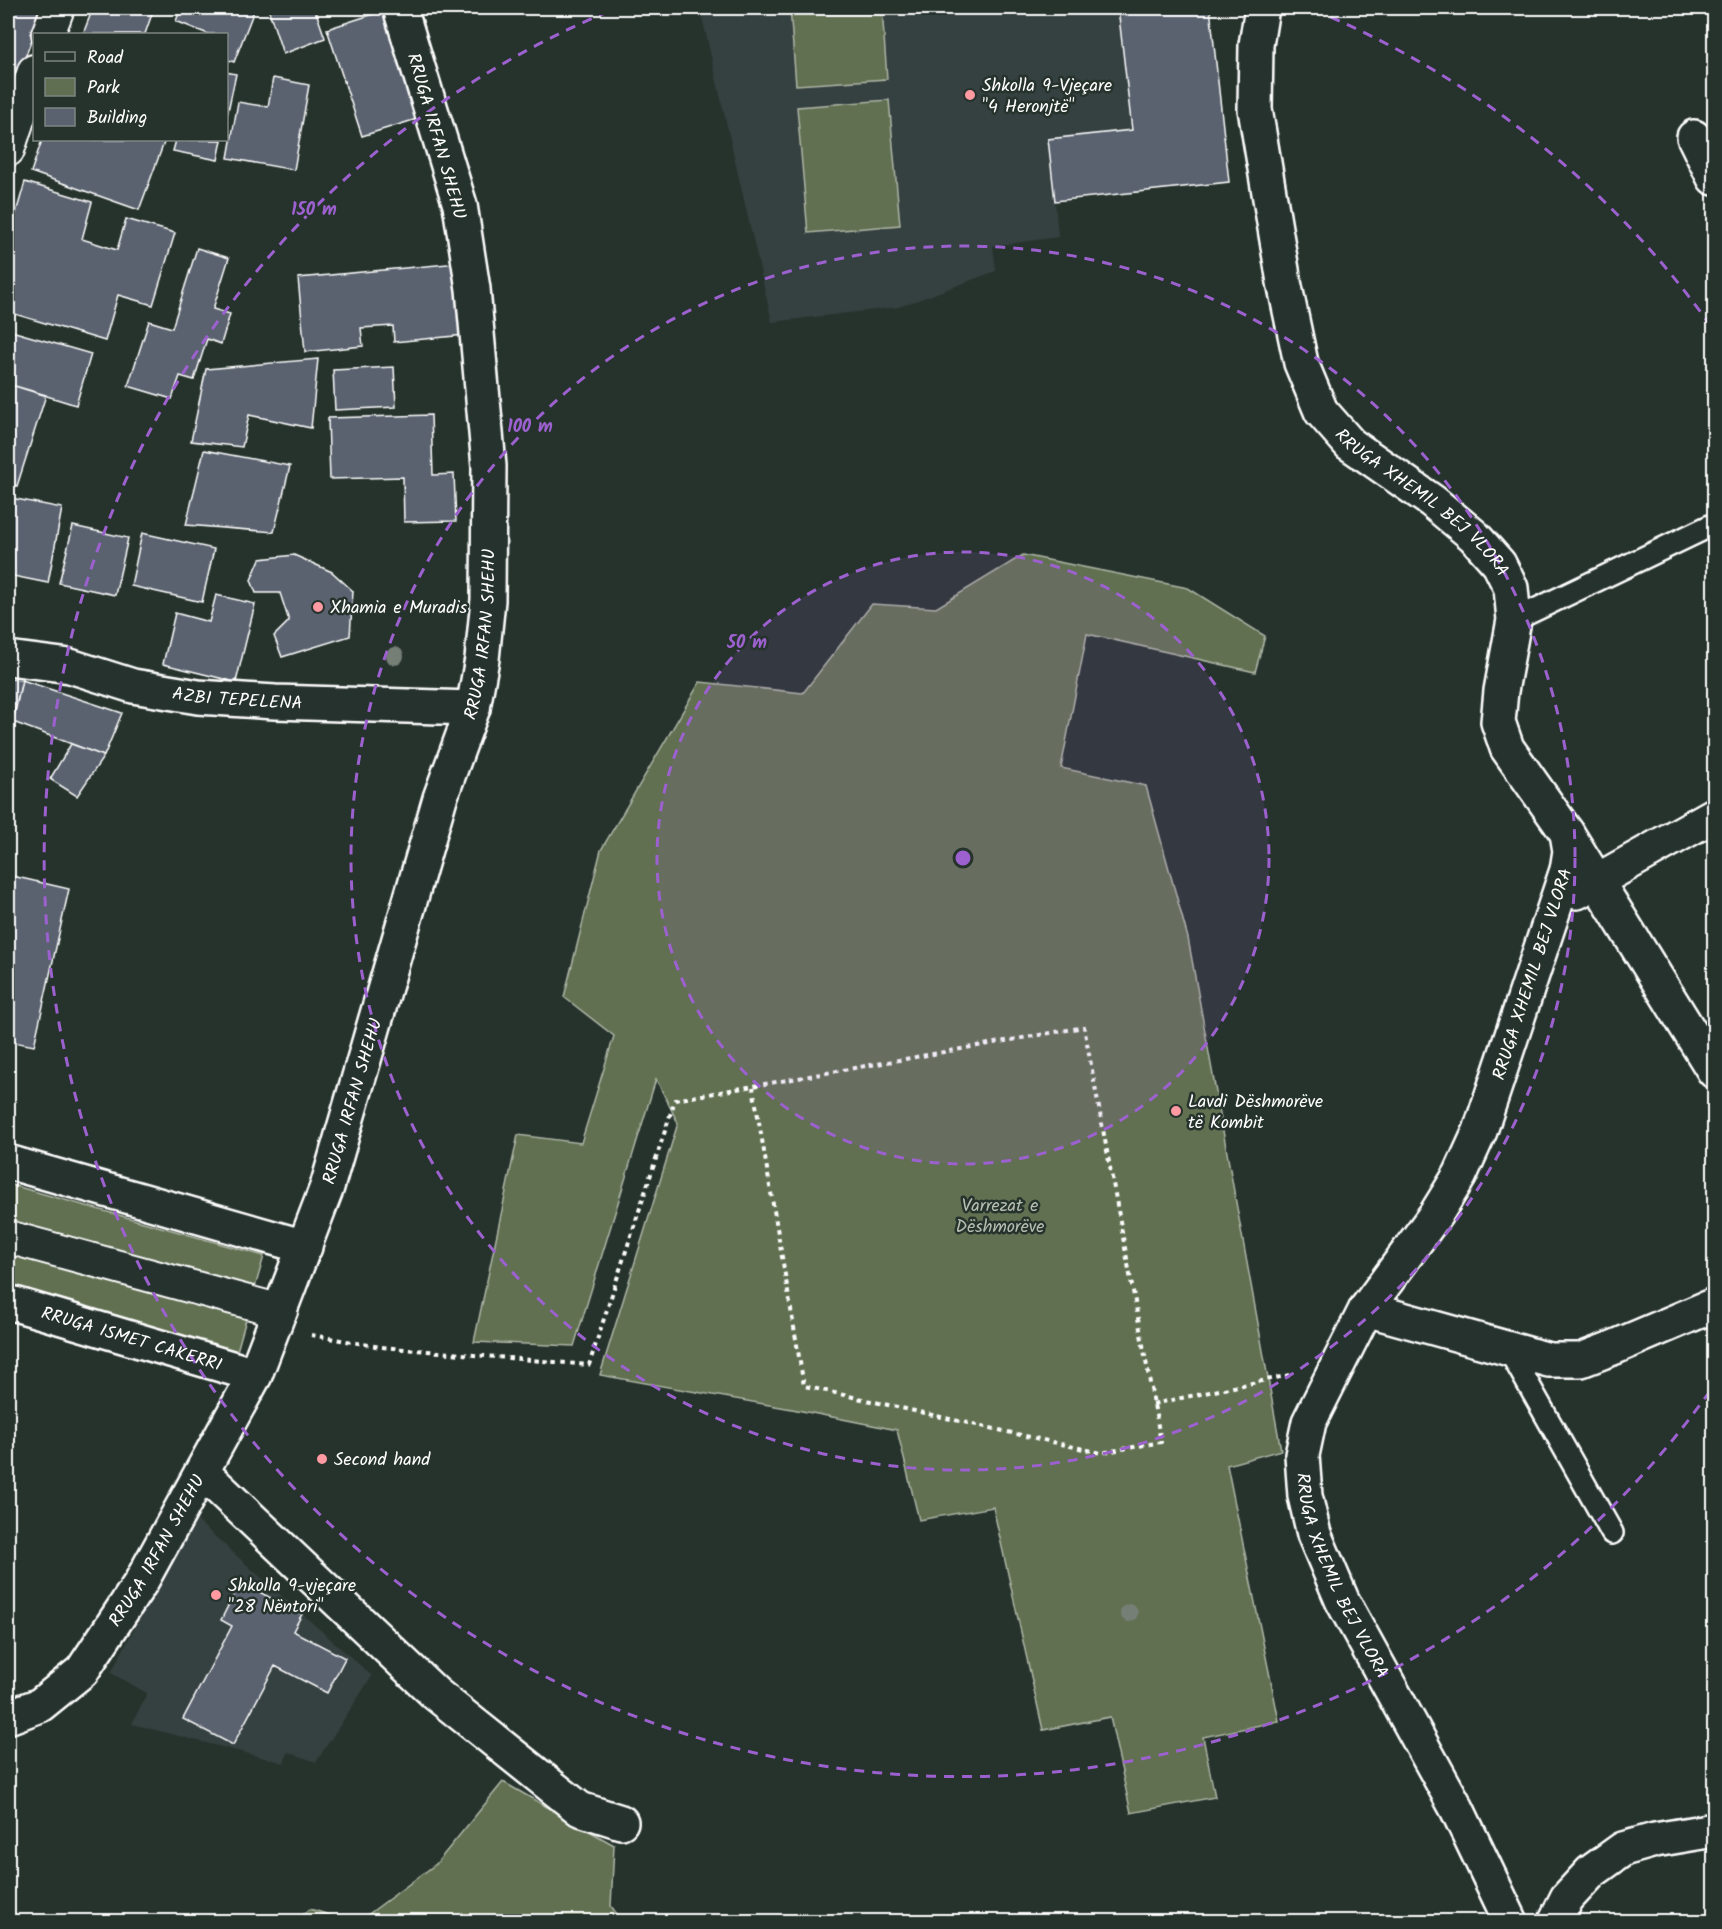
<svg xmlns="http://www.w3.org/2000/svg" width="1722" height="1929" viewBox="0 0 1722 1929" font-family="Kalam,sans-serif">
<rect width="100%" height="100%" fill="#26332d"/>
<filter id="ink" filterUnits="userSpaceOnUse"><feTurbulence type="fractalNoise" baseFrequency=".0167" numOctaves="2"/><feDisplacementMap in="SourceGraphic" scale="12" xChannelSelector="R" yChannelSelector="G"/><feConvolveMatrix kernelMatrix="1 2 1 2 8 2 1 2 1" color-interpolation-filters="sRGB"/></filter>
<g filter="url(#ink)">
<path fill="#364141" d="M 700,8 L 1210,8 L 1229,182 L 1055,201 L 1058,237 L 993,246 L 996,271 L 899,307 L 772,322 Z
M 193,1517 L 372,1676 L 316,1762 L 288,1752 L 284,1763 L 132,1724 L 147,1693 L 111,1673 Z"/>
<path fill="#606f51" stroke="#b0b7a8" stroke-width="1.5" d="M 790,8 L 882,8 L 887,79 L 796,85 Z
M 889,100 L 900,225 L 808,233 L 797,107 Z
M 1023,555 L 1188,588 L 1265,636 L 1255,672 L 1087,634 L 1061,768 L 1146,786 L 1188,938 L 1281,1450 L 1227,1465 L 1279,1721 L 1203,1737 L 1215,1797 L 1131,1813 L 1110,1717 L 1043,1730 L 993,1507 L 919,1520 L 897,1430 L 792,1409 L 600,1375 L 678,1123 L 656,1079 L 574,1346 L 474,1342 L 518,1135 L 581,1143 L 614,1036 L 564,997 L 601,850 L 700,682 L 803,693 L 872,604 L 936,608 Z
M 8,1184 L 264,1256 L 237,1351 L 8,1286 Z
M 503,1782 L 614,1845 L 611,1906 L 622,1921 L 358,1922 L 436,1864 Z
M 310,1909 L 349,1921 L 295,1921 Z"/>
<path fill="#5a626f" stroke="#fff" stroke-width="1.5" d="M 8,8 L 44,8 L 16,81 L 8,77 Z
M 93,8 L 154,8 L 145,34 L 83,34 Z
M 181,8 L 255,8 L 234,62 L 226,59 L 226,34 L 208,34 L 176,21 Z
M 268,8 L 334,8 L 316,12 L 325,38 L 283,54 Z
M 1118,8 L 1210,8 L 1229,182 L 1055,201 L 1048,139 L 1132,130 Z
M 386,10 L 420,118 L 362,136 L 327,29 Z
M 226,72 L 236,74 L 226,120 Z
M 273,78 L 309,85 L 294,170 L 228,158 L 238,102 L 268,107 Z
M 42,140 L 165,140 L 139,210 L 31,172 Z
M 176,140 L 222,140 L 218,160 L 173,151 Z
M 25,182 L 92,202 L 82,239 L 117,250 L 126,219 L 175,233 L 153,305 L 118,295 L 105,341 L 8,312 L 8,240 Z
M 197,248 L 229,258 L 213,309 L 230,314 L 221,344 L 207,339 L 194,380 L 180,376 L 172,399 L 128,386 L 149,321 L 172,328 Z
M 458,263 L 465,335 L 394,342 L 393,326 L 361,328 L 363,346 L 305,352 L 298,278 Z
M 8,330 L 91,354 L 76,405 L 8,384 Z
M 318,359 L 311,428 L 249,415 L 242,447 L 191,441 L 206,369 Z
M 394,367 L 396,407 L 335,410 L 333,370 Z
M 8,384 L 46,395 L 17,486 L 8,483 Z
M 431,415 L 433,475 L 454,474 L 456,521 L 404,522 L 403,477 L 330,479 L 328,418 Z
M 204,450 L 290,466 L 274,532 L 186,525 Z
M 11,498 L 62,508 L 48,583 L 8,575 L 8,516 Z
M 73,526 L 128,538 L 115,595 L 59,583 Z
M 142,533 L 214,549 L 202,602 L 131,586 Z
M 294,555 L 332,572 L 353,591 L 350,636 L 282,657 L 274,636 L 289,621 L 280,593 L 256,593 L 251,580 L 260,559 Z
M 216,595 L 255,604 L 236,682 L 163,664 L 175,613 L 209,622 Z
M 8,679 L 22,680 L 9,736 L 8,735 Z
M 22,680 L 122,713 L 104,756 L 13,722 Z
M 71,744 L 104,756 L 77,796 L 50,779 Z
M 8,875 L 69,889 L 34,1046 L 8,1041 Z
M 240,1582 L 302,1614 L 293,1631 L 345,1658 L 327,1693 L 275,1666 L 233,1745 L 183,1719 L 232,1626 L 221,1620 Z"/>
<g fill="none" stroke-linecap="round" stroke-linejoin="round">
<g stroke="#fff" stroke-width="26">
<path id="service" d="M 1514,620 L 1714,524
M 1509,1350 L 1612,1533"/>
</g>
<g stroke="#fff" stroke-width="36">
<path id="pedestrian" d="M 48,34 L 58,8
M 8,150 L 34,71
M 8,1237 L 281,1311"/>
</g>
<g stroke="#fff" stroke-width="38">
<g id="minor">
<path id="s1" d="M 1262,8 L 1256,45 L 1255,109 L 1284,282 L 1301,363 L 1321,411 L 1350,444 L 1432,501 L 1474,536 L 1499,564 L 1511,588 L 1514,620 L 1501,691 L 1498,722 L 1507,748 L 1567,833 L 1570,851 L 1567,870 L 1480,1131 L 1460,1175 L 1436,1214 L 1366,1309 L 1309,1422 L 1302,1455 L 1305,1496 L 1314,1534 L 1342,1600 L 1457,1809 L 1511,1922"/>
<path d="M 1694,137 L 1714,178"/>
<path id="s2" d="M 8,658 L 70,666 L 133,686 L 198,697 L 275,702 L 473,708"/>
<path d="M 1567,833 L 1714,1071"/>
<path d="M 1577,892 L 1714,815"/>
<path d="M 8,1162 L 305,1247"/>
<path id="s3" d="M 8,1302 L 255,1375"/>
<path d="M 1366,1309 L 1549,1360 L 1581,1360 L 1615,1347 L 1714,1305"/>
<path d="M 202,1472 L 436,1694 L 580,1809 L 621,1822"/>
<path id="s4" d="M 8,1717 L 40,1705 L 82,1671 L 141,1582 L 255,1375 L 327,1187 L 440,798 L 473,708 L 482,659 L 488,600 L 489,466 L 473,289 L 460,205 L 400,8"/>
<path d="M 1555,1922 L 1567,1898 L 1591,1872 L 1623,1849 L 1655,1840 L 1714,1830"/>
</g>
</g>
<path stroke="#fff" stroke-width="4" stroke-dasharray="4.5 4.5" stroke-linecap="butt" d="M 311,1335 L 381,1347 L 589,1365 L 675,1100 L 1084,1027 L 1161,1442 L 1101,1453 L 804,1386 L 753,1087
M 1153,1404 L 1290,1375"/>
<use href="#service" stroke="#26332d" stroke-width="21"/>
<use href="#pedestrian" stroke="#26332d" stroke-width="32"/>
<use href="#minor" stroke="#26332d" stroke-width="33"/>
</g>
<g fill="#767f76">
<circle cx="395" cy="656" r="9"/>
<circle cx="1129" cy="1613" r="9"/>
</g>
</g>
<circle cx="963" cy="858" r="306" fill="#9c61cf" fill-opacity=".12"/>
<g fill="none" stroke="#9c61cf" stroke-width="3" stroke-dasharray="10 8">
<circle cx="963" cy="858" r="306"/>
<circle cx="963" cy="858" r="612"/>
<path d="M1710 1391A918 918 0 1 1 612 10M1314 10A918 918 0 0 1 1710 325"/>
</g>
<g fill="#ff9aa2" stroke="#26332d" stroke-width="2">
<circle cx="970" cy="95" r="6"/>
<circle cx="318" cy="607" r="6"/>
<circle cx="1176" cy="1111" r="6"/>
<circle cx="322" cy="1459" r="6"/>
<circle cx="216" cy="1595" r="6"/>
</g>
<g text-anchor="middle" stroke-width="5" stroke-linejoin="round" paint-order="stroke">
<g font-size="18" fill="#fff" stroke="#26332d" text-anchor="start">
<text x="982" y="91">Shkolla 9-Vjeçare<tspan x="982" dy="21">"4 Heronjtë"</tspan></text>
<text x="330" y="613">Xhamia e Muradis</text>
<text x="1188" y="1107">Lavdi Dëshmorëve<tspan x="1188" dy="21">të Kombit</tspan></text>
<text x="334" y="1465">Second hand</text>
<text x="228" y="1591">Shkolla 9-vjeçare<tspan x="228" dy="21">"28 Nëntori"</tspan></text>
</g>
<g font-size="18" fill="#fff" stroke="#26332d">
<text transform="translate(437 136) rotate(74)" y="6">RRUGA IRFAN SHEHU</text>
<text dy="6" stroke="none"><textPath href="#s1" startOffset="549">RRUGA XHEMIL BEJ VLORA</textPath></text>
<text dy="6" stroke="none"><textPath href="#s4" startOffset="1208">RRUGA IRFAN SHEHU</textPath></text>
<text dy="6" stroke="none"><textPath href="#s2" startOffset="234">AZBI TEPELENA</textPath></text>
<text transform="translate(1532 974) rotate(-72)" y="6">RRUGA XHEMIL BEJ VLORA</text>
<text dy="6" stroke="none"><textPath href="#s4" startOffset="722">RRUGA IRFAN SHEHU</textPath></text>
<text dy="6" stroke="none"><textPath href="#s3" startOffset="129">RRUGA ISMET CAKERRI</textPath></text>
<text dy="6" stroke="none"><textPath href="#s4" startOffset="230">RRUGA IRFAN SHEHU</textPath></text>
<text dy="6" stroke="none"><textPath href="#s1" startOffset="1755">RRUGA XHEMIL BEJ VLORA</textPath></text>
</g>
<g font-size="18" fill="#b7beb1" stroke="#26332d">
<text x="1000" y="1211">Varrezat e<tspan x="1000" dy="21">Dëshmorëve</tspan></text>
</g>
</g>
<circle cx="963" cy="858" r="9" fill="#9c61cf" stroke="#26332d" stroke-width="3"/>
<g font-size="18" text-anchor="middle" font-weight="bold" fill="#9c61cf" stroke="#26332d" stroke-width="5" stroke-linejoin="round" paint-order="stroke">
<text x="314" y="215">150 m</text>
<text x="530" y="432">100 m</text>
<text x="747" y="648">50 m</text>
</g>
<rect width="1722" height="1929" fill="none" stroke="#26332d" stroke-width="30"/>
<rect x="15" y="15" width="1692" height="1899" fill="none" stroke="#fff" stroke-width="2" filter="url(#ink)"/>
<rect x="33" y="33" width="195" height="108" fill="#26332d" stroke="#7d8581" stroke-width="1.5"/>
<rect x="45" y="52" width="30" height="9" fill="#26332d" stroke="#7d8581" stroke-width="1.5"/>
<text x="87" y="63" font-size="18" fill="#ffffff">Road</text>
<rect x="45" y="78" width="30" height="18" fill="#606f51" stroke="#7d8581" stroke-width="1.5"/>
<text x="87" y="93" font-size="18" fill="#ffffff">Park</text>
<rect x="45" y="108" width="30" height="18" fill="#5a626f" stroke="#7d8581" stroke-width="1.5"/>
<text x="87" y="123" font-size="18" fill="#ffffff">Building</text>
</svg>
